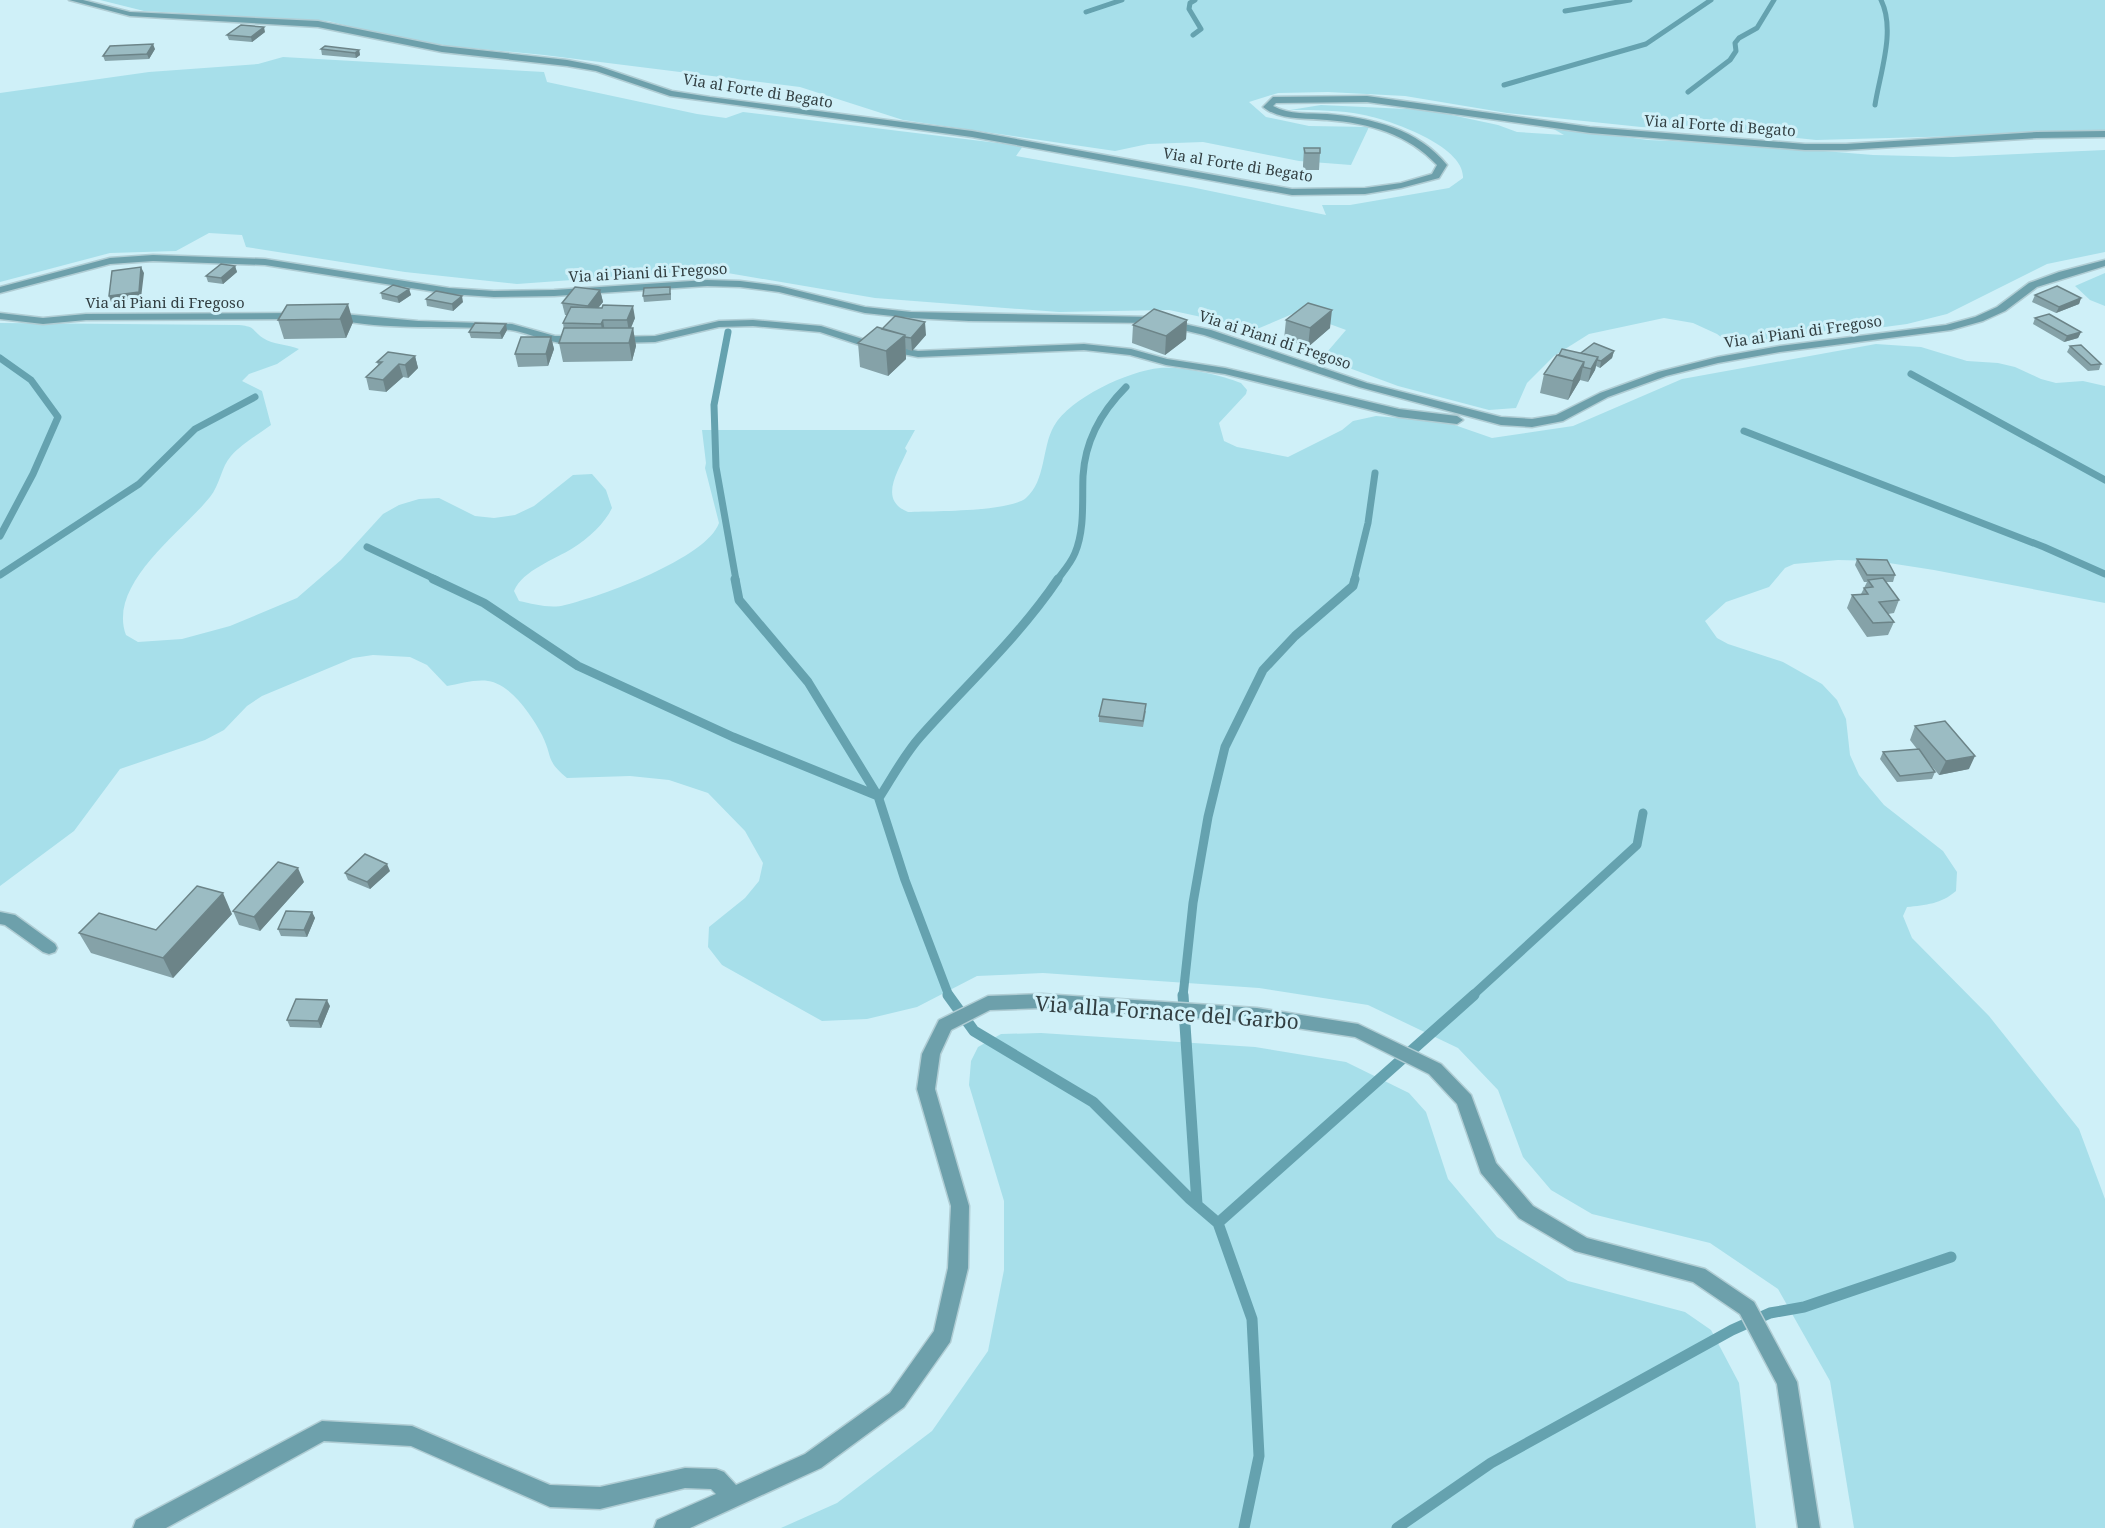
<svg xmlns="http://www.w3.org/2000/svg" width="2105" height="1528" viewBox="0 0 2105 1528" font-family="'Noto Serif',serif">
<rect width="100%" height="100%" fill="#cff0f8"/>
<path fill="#a7dfea" d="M 100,0 L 2105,0 L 2105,132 L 1816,140 L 1732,131 L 1641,127 L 1507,113 L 1405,96 L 1328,92 L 1278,93 L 1249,102 L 1266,117 L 1309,126 L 1369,127 L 1351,165 L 1299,161 L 1203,142 L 1148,144 L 1115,151 L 903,120 L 800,87 L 544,55 L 449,46 L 384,35 L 328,21 L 144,11 Z
M 283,57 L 544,72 L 547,82 L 697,114 L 726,118 L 743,112 L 1023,146 L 1016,156 L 1191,187 L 1326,215 L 1322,205 L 1350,205 L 1449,188 L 1463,178 C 1465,146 1390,120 1364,115 C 1340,110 1315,110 1290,110 L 1321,105 L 1428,110 L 1498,125 L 1517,132 L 1564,135 L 1550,127 L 1648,140 L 1739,144 L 1873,155 L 1953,157 L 2105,150 L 2105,252 L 2047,264 L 1947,314 L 1907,324 L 1734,347 L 1717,334 L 1693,323 L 1664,318 L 1589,334 L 1554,356 L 1527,383 L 1516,408 L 1489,410 L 1398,386 L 1322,358 L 1346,330 L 1297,312 L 1257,329 L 1169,310 L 1059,312 L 875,298 L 710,270 L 517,284 L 405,272 L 246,247 L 242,235 L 209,233 L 176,251 L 110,253 L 0,282 L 0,93 L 149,72 L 258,64 Z
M 2105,273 L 2105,306 L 2090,300 L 2075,286 Z
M 0,323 L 239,325 C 257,327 250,329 263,338 C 273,345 288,344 299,349 L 277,364 L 249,374 L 242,381 L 262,391 L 271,425 C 259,434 241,444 231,456 C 221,467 220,485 210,497 C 182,532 107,584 126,635 L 138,642 L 182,639 L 230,626 L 297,598 L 341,560 L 383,514 L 399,505 L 419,499 L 439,498 L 475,516 L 494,518 L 515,515 L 534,506 L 573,475 L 592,474 L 606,490 L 612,508 C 605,523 588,539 573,548 C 554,560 523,570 514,591 L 519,601 C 533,604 551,609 565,605 C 600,597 707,558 719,523 L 705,468 L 706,463 L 702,430 L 915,430 L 905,448 L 907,451 C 898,472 878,500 908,512 C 932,511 1009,512 1026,498 C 1046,481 1042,446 1054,426 C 1070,398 1128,371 1160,368 C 1181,366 1221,375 1241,383 L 1247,390 L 1246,394 L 1219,423 L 1224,441 L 1237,447 L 1288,457 L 1342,430 L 1353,421 L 1376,416 L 1446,422 L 1492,438 L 1573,426 L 1682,379 L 1876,344 L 1921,347 L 1967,361 L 1998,363 L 2015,367 L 2041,379 L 2056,383 L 2083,381 L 2105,386 L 2105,603 L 1934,570 L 1876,561 L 1838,560 L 1794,564 L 1785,568 L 1769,587 L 1726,602 L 1705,621 L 1717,638 L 1728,644 L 1783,662 L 1822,684 L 1837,700 L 1846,719 L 1850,755 L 1859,775 L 1884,805 L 1943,851 L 1957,872 L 1956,891 C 1941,904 1926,905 1907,907 L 1903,916 L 1912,938 L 1989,1016 L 2079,1129 L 2105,1199 L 2105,1528 L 1854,1528 L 1830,1381 L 1778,1289 L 1710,1243 L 1592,1214 L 1551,1190 L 1523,1157 L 1498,1090 L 1458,1048 L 1368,1005 L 1259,988 L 1043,973 L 977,976 L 917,1007 L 867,1019 L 822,1021 L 722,965 L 708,947 L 709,927 L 745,898 L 759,881 L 763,863 L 745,831 L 708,793 L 669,780 L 630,776 L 567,778 C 545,760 553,757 542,735 C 532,716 511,684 488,681 C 476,679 459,684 447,686 L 427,665 L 410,657 L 373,655 L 353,658 L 262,696 L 247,706 L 224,730 L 205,740 L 120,769 L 74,831 L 0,886 Z
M 1041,1033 L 1255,1047 L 1346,1062 L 1409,1093 L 1426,1112 L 1448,1179 L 1497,1237 L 1568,1281 L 1685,1312 L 1711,1330 L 1739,1383 L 1756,1528 L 781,1528 L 837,1503 L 932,1431 L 988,1351 L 1004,1270 L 1004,1201 L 969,1085 L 971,1061 L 978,1047 L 1001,1034 Z"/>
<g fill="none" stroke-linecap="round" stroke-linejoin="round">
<path stroke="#65a2af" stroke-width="5" d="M 1565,11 L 1630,0
M 1086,12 L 1122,0
M 1193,35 L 1201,29 L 1189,9 L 1190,3 L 1195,0
M 1504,85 L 1646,44 L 1711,0
M 1688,92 L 1730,60 L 1736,51 L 1735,43 L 1739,38 L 1757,28 L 1774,0
M 1875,105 C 1880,73 1896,30 1881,0"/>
<path stroke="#65a2af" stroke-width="7" d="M 728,332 L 714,405 L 716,467 L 736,580
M 0,358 L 31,380 L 58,417 L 33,474 L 0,536
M 1911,374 L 2105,480
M 1744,431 L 2044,547 L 2105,574
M 367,547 L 437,580
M 0,575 L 139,484 L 195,429 L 255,397
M 1057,580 C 1063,572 1071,563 1075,553 C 1085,529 1082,501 1083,476 C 1085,440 1101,412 1126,387
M 1354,580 L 1368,523 L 1375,473"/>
<path stroke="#65a2af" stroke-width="9" d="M 433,579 L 484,603 L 578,666 L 733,737 L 878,796
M 735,579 L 739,600 L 808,682 L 878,796 L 905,880 L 949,996
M 879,798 C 892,778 904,755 920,737 C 967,684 1018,638 1058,579
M 1183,996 L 1193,903 L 1208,817 L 1225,747 L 1263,670 L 1295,636 L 1353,586 L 1355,579
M 1472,996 L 1637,845 L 1643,813"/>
<path stroke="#65a2af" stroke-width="11" d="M 948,995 L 974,1031 L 1093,1102 L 1190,1199 L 1218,1223 L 1252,1319 L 1259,1456 L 1244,1528
M 1183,995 L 1197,1204
M 1218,1223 L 1474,995
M 1397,1528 L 1491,1463 L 1732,1330 L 1770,1313 L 1804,1307 L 1951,1257"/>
<g stroke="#b0cdd4" stroke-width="3">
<path id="minor" d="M 69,0 L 83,0 L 130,12 L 318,21 L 442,46 L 567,60 L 598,66 L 672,91 L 710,97 L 972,131 L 1292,189 L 1365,188 L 1401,183 L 1432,174 L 1437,165 C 1408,134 1369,123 1327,120 C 1307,118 1280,121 1263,107 L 1273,97 L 1367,96 L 1590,127 L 1805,144 L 1846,144 L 2037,132 L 2105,131 L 2105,137 L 2037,138 L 1846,150 L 1805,150 L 1590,133 L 1367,102 L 1276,103 L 1273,106 C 1290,115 1309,113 1327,114 C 1372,118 1418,129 1447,165 L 1439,178 L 1401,188 L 1365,194 L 1292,195 L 972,137 L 670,96 L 596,71 L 567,66 L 442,52 L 318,27 L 130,16 Z
M 153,255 L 265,259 L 449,288 L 494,291 L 554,290 L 707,280 L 740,281 L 779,286 L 865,307 L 911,312 L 1153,317 L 1211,330 L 1367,383 L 1501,417 L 1532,419 L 1556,415 L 1600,393 L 1658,372 L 1718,357 L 1780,346 L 1946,325 L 1975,317 L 1997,307 L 2029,283 L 2059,272 L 2105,260 L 2105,266 L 2037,287 L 2005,311 L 1983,321 L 1951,330 L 1780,352 L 1718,363 L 1666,376 L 1608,397 L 1563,421 L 1532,427 L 1501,425 L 1359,387 L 1204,335 L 1153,323 L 969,321 L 911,318 L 865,313 L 779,292 L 740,287 L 707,286 L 554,296 L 494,297 L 449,294 L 265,265 L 153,261 L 110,264 L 0,293 L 0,287 L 110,258 Z
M 0,313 L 43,318 L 86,314 L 300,313 L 305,316 L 300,319 L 86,320 L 43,324 L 0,319 Z
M 333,313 L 418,321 L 512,324 L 555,336 L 580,336 L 586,339 C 569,353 529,332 510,330 C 450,324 388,332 329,318 L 329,314 Z
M 753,320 L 821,326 L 872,342 L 918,351 L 1084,344 L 1131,349 L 1167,359 L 1225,368 L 1399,409 L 1457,416 L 1463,420 L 1457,424 L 1399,417 L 1225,374 L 1166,365 L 1130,355 L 1084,350 L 918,357 L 866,347 L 820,332 L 753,326 L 719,327 L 655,342 L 616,343 L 610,340 L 616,337 L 655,336 L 719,321 Z
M 0,912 L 15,915 L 55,944 L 57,948 L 55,952 L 49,954 L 43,952 L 5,925 L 0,924 Z
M 1042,994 L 1257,1008 L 1358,1024 L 1441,1064 L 1471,1095 L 1496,1163 L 1533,1206 L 1587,1238 L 1705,1269 L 1754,1302 L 1797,1382 L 1820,1528 L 1798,1528 L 1777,1384 L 1740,1314 L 1693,1282 L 1575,1251 L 1519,1218 L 1481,1173 L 1457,1104 L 1429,1074 L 1355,1037 L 1257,1022 L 1042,1008 L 990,1010 L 951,1030 L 940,1054 L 935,1089 L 969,1206 L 968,1268 L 950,1342 L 904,1407 L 821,1468 L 690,1528 L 654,1528 L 657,1520 L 716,1494 L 711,1489 L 685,1488 L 600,1509 L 550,1507 L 411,1446 L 324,1441 L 166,1528 L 133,1528 L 136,1520 L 322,1421 L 412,1426 L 550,1485 L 600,1487 L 685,1468 L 716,1469 L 724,1472 L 736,1485 L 805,1454 L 890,1393 L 934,1331 L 948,1268 L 951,1206 L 917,1089 L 922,1054 L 939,1020 L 988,996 Z"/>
</g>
<use href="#minor" fill="#6da0ab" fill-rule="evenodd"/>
</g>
<path fill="#85a2a8" d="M 265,32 L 252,42 L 229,40 L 227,35 Z
M 155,49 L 149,59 L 105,61 L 103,56 Z
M 321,49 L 359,50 L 360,55 L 356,58 L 322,55 Z
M 1304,148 L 1320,153 L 1319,170 L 1303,170 L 1303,165 Z
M 235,266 L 237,272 L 223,284 L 208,282 L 206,276 Z
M 409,289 L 411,295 L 399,303 L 382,299 L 381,293 Z
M 600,290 L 603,302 L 598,308 L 635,318 L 631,328 L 633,328 L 636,346 L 632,361 L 563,362 L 559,343 L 564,330 L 563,323 L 567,315 L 565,315 L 562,303 Z
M 671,293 L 671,300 L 644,302 L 643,296 Z
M 2035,295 L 2081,298 L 2079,304 L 2056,313 L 2032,302 Z
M 426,299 L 463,302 L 453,311 L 427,306 Z
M 287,305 L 353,322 L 346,338 L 284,339 L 278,320 Z
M 2035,318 L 2081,332 L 2078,338 L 2064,342 L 2033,324 Z
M 1187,320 L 1186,339 L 1165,355 L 1132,343 L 1133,325 Z
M 1286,320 L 1330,328 L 1308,347 L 1284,339 Z
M 882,329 L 926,335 L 912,351 L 906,349 L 906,359 L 888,376 L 860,367 L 858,343 Z
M 507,330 L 502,339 L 471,338 L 469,332 Z
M 551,337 L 554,349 L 548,366 L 518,367 L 515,354 Z
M 2070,346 L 2101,364 L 2099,370 L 2088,371 L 2067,352 Z
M 1614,351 L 1612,358 L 1600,368 L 1596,366 L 1595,370 L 1588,382 L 1580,380 L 1568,400 L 1540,393 L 1544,374 L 1559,355 Z
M 415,356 L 418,368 L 408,378 L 403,377 L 386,392 L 369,390 L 366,377 L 378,365 L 377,362 Z
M 1857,559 L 1895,575 L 1893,582 L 1886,582 L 1899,600 L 1894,613 L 1888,614 L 1894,622 L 1888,635 L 1867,637 L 1847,608 L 1852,595 L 1861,594 L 1867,582 L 1864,582 L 1855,565 Z
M 1146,711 L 1143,727 L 1099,722 L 1099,716 Z
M 1915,726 L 1969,769 L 1939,775 L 1926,759 L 1935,772 L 1932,779 L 1897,782 L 1880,759 L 1883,752 L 1917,749 L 1910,740 Z
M 390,871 L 370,889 L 348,880 L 345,873 Z
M 304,882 L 260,931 L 239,925 L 233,911 Z
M 312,912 L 315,918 L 307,937 L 281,936 L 278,929 Z
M 232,914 L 173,978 L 91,953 L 79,933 L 156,930 Z
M 330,1006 L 321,1028 L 290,1027 L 287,1020 Z"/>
<path fill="#6c8488" d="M 264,27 L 265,32 L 252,42 L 251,37 Z
M 153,44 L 155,49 L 149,59 L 147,54 Z
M 359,50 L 360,55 L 356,58 L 355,53 Z
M 235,266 L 237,272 L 223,284 L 221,278 Z
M 141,267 L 144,273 L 141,298 L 111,302 L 109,296 Z
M 409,289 L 411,295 L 399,303 L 397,297 Z
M 600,290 L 603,302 L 590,318 L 588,306 Z
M 462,296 L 463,302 L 453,311 L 452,304 Z
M 2081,298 L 2079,304 L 2056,313 L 2059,307 Z
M 348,304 L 353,322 L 346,338 L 340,319 Z
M 633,306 L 635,318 L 629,332 L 627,320 Z
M 1332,310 L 1330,328 L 1308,347 L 1310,328 Z
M 603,320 L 605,332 L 603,336 L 601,324 Z
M 1187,320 L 1186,339 L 1165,355 L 1166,336 Z
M 925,322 L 926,335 L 912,351 L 911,338 Z
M 506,324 L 507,330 L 502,339 L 500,333 Z
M 633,328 L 636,346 L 632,361 L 629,343 Z
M 2081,332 L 2078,338 L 2064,342 L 2067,336 Z
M 905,335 L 906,359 L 888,376 L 886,351 Z
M 551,337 L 554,349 L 548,366 L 546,354 Z
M 1614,351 L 1612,358 L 1600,368 L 1601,361 Z
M 415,356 L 418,368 L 408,378 L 405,365 Z
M 1598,357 L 1595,370 L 1588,382 L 1591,369 Z
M 1584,362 L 1580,380 L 1568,400 L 1573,381 Z
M 399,364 L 403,377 L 386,392 L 383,380 Z
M 1975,756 L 1969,769 L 1939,775 L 1946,761 Z
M 387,864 L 390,871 L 370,889 L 367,882 Z
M 298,868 L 304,882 L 260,931 L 254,917 Z
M 223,893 L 232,914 L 173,978 L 163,958 Z
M 312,912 L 315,918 L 307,937 L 304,930 Z
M 327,1000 L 330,1006 L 321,1028 L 318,1021 Z"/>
<path fill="#9bbcc3" stroke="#6c8488" stroke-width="1.5" d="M 241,25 L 264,27 L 251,37 L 227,35 Z
M 153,44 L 147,54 L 103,56 L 110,46 Z
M 325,46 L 359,50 L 355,53 L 321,49 Z
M 1304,148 L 1320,148 L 1320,153 L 1305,153 Z
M 221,264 L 235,266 L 221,278 L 206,276 Z
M 141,267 L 139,292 L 109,296 L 112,271 Z
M 393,285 L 409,289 L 397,297 L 381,293 Z
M 2057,286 L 2081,298 L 2059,307 L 2035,295 Z
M 575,287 L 600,290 L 588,306 L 562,303 Z
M 670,287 L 670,294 L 643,296 L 644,288 Z
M 436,291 L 462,296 L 452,304 L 426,299 Z
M 1308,303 L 1332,310 L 1310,328 L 1286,320 Z
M 348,304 L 340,319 L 278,320 L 287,305 Z
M 603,305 L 633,306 L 627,320 L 603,320 L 601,324 L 563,323 L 571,307 L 602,308 Z
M 1154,309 L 1187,320 L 1166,336 L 1133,325 Z
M 2049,314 L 2081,332 L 2067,336 L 2035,318 Z
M 895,316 L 925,322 L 911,338 L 905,337 L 905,335 L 882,329 Z
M 475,323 L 506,324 L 500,333 L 469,332 Z
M 877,327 L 905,335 L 886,351 L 858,343 Z
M 564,328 L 633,328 L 629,343 L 559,343 Z
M 521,337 L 551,337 L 546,354 L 515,354 Z
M 1594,343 L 1614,351 L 1601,361 L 1597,360 L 1598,357 L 1581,353 Z
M 2081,345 L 2101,364 L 2091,365 L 2070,346 Z
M 1562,349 L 1598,357 L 1591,369 L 1583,367 L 1584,362 L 1559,355 Z
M 388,352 L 415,356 L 405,365 L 399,364 L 383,380 L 366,377 L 382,362 L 377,362 Z
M 1557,355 L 1584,362 L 1573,381 L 1544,374 Z
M 1857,559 L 1887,560 L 1895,575 L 1867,575 Z
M 1883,578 L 1899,600 L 1879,602 L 1894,622 L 1873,623 L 1852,595 L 1868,594 L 1864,588 L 1873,587 L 1868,580 Z
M 1103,699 L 1146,704 L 1143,721 L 1099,716 Z
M 1945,721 L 1975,756 L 1946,761 L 1915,726 Z
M 1919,749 L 1935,772 L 1900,776 L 1883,752 Z
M 365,854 L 387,864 L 367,882 L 345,873 Z
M 278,862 L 298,868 L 254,917 L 233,911 Z
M 197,886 L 223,893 L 163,958 L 79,933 L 99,913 L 156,930 Z
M 286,911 L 312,912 L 304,930 L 278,929 Z
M 296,999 L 327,1000 L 318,1021 L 287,1020 Z"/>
<g text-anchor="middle" stroke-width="6" stroke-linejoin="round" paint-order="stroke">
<g font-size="15" fill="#323f42" stroke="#cff0f8">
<text transform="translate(758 91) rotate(9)" y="5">Via al Forte di Begato</text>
<text transform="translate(1720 126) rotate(4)" y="5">Via al Forte di Begato</text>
<text transform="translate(1238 165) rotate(9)" y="5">Via al Forte di Begato</text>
<text transform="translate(648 273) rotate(-3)" y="5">Via ai Piani di Fregoso</text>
<text x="165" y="308">Via ai Piani di Fregoso</text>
<text transform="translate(1803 332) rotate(-8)" y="5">Via ai Piani di Fregoso</text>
<text transform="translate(1275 340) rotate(18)" y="5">Via ai Piani di Fregoso</text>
</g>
<g font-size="21" fill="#323f42" stroke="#cff0f8">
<text transform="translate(1167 1013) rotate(4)" y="7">Via alla Fornace del Garbo</text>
</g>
</g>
</svg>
